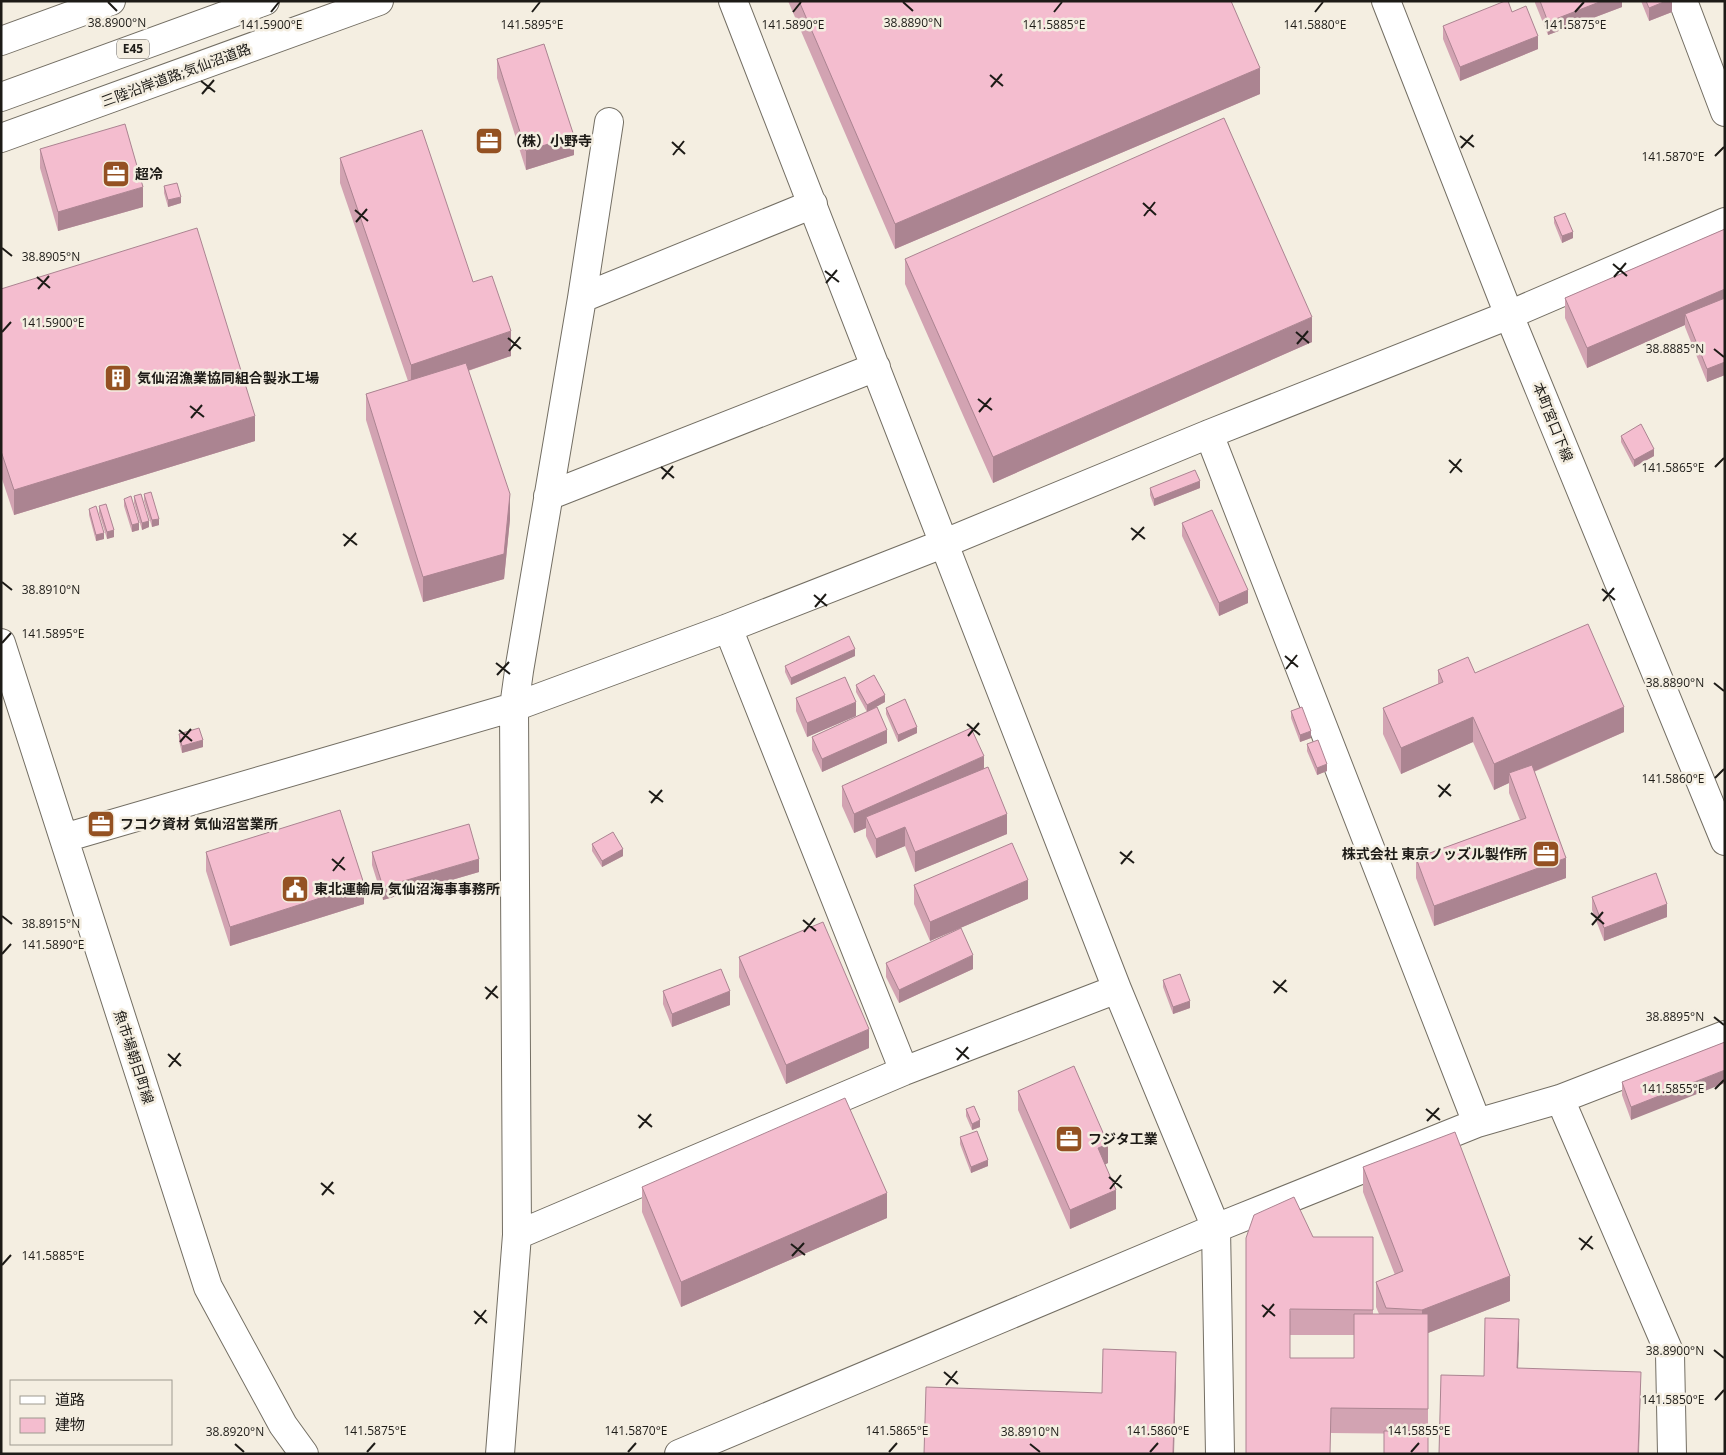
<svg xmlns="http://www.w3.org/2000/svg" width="1726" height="1455" viewBox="0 0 1726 1455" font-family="'Open Sans','Noto Sans JP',sans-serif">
<rect width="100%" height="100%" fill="#f4eee1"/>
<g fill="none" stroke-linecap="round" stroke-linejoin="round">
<g stroke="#736e63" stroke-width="30">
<path id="minor" d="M 733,1 L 1117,989 L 1216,1228 L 1220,1454
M 1683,1 L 1725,112
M 1,41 L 111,1
M 582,298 L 813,204
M 1209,434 L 1477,1123
M 548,496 L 876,367
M 728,628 L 904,1071
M 1,643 L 208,1287 L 283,1425 L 304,1454
M 64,838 L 514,707 L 728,628 L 945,543 L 1209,434 L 1509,315 L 1725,222
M 1560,1099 L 1670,1354 L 1672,1454
M 517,1235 L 904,1071 L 1117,989
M 500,1454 L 517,1235 L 514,707 L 519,671 L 582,298 L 609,122
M 679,1454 L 1216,1228 L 1477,1123 L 1560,1099 L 1725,1035"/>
</g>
<g stroke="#736e63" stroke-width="30">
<path id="tertiary" d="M 1386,1 L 1509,315 L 1725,841"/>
</g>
<g stroke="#736e63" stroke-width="30">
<path id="motorway" d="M 1,97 L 265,1
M 1,138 L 379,1"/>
</g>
<use href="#minor" stroke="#fff" stroke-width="28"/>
<use href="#tertiary" stroke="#fff" stroke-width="28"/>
<use href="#motorway" stroke="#fff" stroke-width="28"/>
</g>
<path fill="#d2a3b2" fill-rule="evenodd" d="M 788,1 L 1231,1 L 1260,94 L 895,249 Z
M 1535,1 L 1622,1 L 1622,7 L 1548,35 L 1535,3 Z
M 1641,1 L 1672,1 L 1672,12 L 1649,21 Z
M 1512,12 L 1538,49 L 1460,81 L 1443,39 L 1443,26 Z
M 497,59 L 574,155 L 526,170 L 497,78 Z
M 40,149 L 143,207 L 58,231 L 40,168 Z
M 340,158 L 473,282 L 511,356 L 468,371 L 510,519 L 504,579 L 423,602 L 366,420 L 366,394 L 408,381 L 340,183 Z
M 164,186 L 181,203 L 168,207 L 164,193 Z
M 1554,217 L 1573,238 L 1562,243 L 1554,223 Z
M 1725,229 L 1725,375 L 1707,382 L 1685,327 L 1685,325 L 1587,368 L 1565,318 L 1565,298 Z
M 905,259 L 1312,342 L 993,483 L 905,284 Z
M 1,289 L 255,441 L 14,515 L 1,476 Z
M 1621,436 L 1654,456 L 1634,467 L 1621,442 Z
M 1150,488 L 1200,488 L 1154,506 L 1150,495 Z
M 144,494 L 159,525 L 152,527 L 144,501 Z
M 134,496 L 149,527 L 142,530 L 134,503 Z
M 124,499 L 139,530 L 132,532 L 124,506 Z
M 99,506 L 114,537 L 107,539 L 99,513 Z
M 89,509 L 104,539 L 96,541 L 89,515 Z
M 1182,523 L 1248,603 L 1219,616 L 1182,536 Z
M 855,656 L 791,685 L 785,672 L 785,666 Z
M 1438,670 L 1475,673 L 1624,732 L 1534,772 L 1566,878 L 1434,926 L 1416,878 L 1416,858 L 1520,820 L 1509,793 L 1509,783 L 1494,790 L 1473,742 L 1401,774 L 1383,734 L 1383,708 L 1438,684 Z
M 856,685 L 885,702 L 867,712 L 856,692 Z
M 796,698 L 856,716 L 807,737 L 796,711 Z
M 886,708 L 917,733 L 898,742 L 886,714 Z
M 1291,711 L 1311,738 L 1300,742 L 1291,718 Z
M 179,734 L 203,747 L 182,753 L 179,741 Z
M 812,737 L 887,743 L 822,772 L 812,750 Z
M 1307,744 L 1327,771 L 1317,775 L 1307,751 Z
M 984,769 L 1007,834 L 915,872 L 905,846 L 876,858 L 866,836 L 866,828 L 854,833 L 842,806 L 842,786 Z
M 592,844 L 623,856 L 602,867 L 592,851 Z
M 206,852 L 364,904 L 230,946 L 206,871 Z
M 372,852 L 479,872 L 383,900 L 372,865 Z
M 914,885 L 1028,899 L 930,941 L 914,904 Z
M 1592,897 L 1667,917 L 1604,941 L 1592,910 Z
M 739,957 L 869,1048 L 786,1084 L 739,977 Z
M 886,963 L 973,969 L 899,1003 L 886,977 Z
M 1163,980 L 1190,1008 L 1173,1014 L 1163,987 Z
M 663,991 L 730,1005 L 672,1027 L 663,1004 Z
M 1725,1042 L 1631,1120 L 1622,1095 L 1622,1082 Z
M 1018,1091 L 1108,1163 L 1105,1164 L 1116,1209 L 1070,1229 L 1018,1110 Z
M 966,1109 L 980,1127 L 972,1130 L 966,1116 Z
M 960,1137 L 988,1166 L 971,1173 L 960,1144 Z
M 1363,1167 L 1510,1301 L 1428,1333 L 1428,1434 L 1331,1433 L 1246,1454 L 1313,1237 L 1373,1237 L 1373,1314 L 1379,1314 L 1376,1307 L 1376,1282 L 1395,1275 L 1363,1192 ZM 1290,1335 L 1354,1335 L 1354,1358 L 1290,1358 Z
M 642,1187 L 887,1218 L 681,1307 L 642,1212 Z"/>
<path fill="#ab8491" d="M 1602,1 L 1622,1 L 1622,7 L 1548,35 L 1548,22 Z
M 1666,1 L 1672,1 L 1672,12 L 1649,21 L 1649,8 Z
M 1538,36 L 1538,49 L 1460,81 L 1460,67 Z
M 1260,68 L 1260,94 L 895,249 L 895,224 Z
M 574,136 L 574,155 L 526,170 L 526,151 Z
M 143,187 L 143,207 L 58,231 L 58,212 Z
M 181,197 L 181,203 L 168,207 L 168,200 Z
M 1573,232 L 1573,238 L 1562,243 L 1562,236 Z
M 1725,289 L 1725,308 L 1685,314 L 1685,325 L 1587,368 L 1587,348 Z
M 1312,317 L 1312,342 L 993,483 L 993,457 Z
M 511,331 L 511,356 L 411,390 L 411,365 Z
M 1725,362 L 1725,375 L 1707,382 L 1707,369 Z
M 255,416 L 255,441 L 14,515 L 14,490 Z
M 1654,449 L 1654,456 L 1634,467 L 1634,460 Z
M 1200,481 L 1200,488 L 1154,506 L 1154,499 Z
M 510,494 L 510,519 L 504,579 L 423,602 L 423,577 Z
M 159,519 L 159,525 L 152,527 L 152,520 Z
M 149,521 L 149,527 L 142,530 L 142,523 Z
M 139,523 L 139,530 L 132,532 L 132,525 Z
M 114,530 L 114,537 L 107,539 L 107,532 Z
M 104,533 L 104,539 L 96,541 L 96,535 Z
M 1248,590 L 1248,603 L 1219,616 L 1219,603 Z
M 855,649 L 855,656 L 791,685 L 791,678 Z
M 885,695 L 885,702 L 867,712 L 867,705 Z
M 856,702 L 856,716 L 807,737 L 807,723 Z
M 1624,707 L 1624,732 L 1512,781 L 1509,773 L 1509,783 L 1494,790 L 1494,764 Z
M 1473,717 L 1473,742 L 1401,774 L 1401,748 Z
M 917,727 L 917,733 L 898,742 L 898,735 Z
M 887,730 L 887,743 L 822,772 L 822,759 Z
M 1311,731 L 1311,738 L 1300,742 L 1300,735 Z
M 203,740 L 203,747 L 182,753 L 182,746 Z
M 984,756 L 984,775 L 866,817 L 866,828 L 854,833 L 854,814 Z
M 1327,764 L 1327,771 L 1317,775 L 1317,768 Z
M 1007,814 L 1007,834 L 915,872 L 915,852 Z
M 905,827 L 905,846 L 876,858 L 876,839 Z
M 623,849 L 623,856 L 602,867 L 602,861 Z
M 1566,858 L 1566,878 L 1434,926 L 1434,906 Z
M 479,859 L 479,872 L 383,900 L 383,887 Z
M 1028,880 L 1028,899 L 930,941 L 930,922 Z
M 364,884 L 364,904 L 230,946 L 230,927 Z
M 1667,904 L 1667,917 L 1604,941 L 1604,928 Z
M 973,955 L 973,969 L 899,1003 L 899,990 Z
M 730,991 L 730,1005 L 672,1027 L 672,1014 Z
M 1190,1001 L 1190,1008 L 1173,1014 L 1173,1007 Z
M 869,1029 L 869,1048 L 786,1084 L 786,1065 Z
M 1725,1070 L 1725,1083 L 1631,1120 L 1631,1107 Z
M 980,1120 L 980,1127 L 972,1130 L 972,1124 Z
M 1108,1144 L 1108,1163 L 1098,1168 L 1098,1148 Z
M 988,1160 L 988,1166 L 971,1173 L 971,1167 Z
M 1116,1190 L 1116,1209 L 1070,1229 L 1070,1210 Z
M 887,1193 L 887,1218 L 681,1307 L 681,1282 Z
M 1510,1276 L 1510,1301 L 1428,1333 L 1428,1434 L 1428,1333 L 1422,1335 L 1422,1310 Z
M 1519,1319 L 1519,1344 L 1517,1393 L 1517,1368 Z
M 1176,1352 L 1176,1377 L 1174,1454 L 1173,1454 Z
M 1641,1372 L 1639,1454 L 1638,1454 Z"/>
<path fill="#f4bdcf" stroke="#ab8491" d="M 799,1 L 1231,1 L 1260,68 L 895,224 Z
M 1505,1 L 1508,1 L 1512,12 L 1526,6 L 1538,36 L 1460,67 L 1443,26 Z
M 1540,1 L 1602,1 L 1548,22 Z
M 1646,1 L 1666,1 L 1649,8 Z
M 544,44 L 574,136 L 526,151 L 497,59 Z
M 1224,118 L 1312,317 L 993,457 L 905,259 Z
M 125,124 L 143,187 L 58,212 L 40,149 Z
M 422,130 L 473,282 L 492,276 L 511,331 L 411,365 L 340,158 Z
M 177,183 L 181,197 L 168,200 L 164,186 Z
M 1565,213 L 1573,232 L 1562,236 L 1554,217 Z
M 197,228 L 255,416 L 14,490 L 1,451 L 1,289 Z
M 1725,229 L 1725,289 L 1587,348 L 1565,298 Z
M 1725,298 L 1725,362 L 1707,369 L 1685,314 Z
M 466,363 L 510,494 L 504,554 L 423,577 L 366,394 Z
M 1641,424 L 1654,449 L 1634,460 L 1621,436 Z
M 1195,470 L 1200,481 L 1154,499 L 1150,488 Z
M 151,492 L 159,519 L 152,520 L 144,494 Z
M 141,494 L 149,521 L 142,523 L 134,496 Z
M 131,496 L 139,523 L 132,525 L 124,499 Z
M 106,504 L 114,530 L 107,532 L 99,506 Z
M 96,506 L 104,533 L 96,535 L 89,509 Z
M 1212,510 L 1248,590 L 1219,603 L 1182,523 Z
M 1588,624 L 1624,707 L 1494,764 L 1473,717 L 1401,748 L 1383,708 L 1443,682 L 1438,670 L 1468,657 L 1475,673 Z
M 849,636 L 855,649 L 791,678 L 785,666 Z
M 874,675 L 885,695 L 867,705 L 856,685 Z
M 845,677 L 856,702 L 807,723 L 796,698 Z
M 905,699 L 917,727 L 898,735 L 886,708 Z
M 877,707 L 887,730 L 822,759 L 812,737 Z
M 1302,707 L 1311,731 L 1300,735 L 1291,711 Z
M 199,728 L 203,740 L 182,746 L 179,734 Z
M 971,728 L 984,756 L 854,814 L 842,786 Z
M 1318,740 L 1327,764 L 1317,768 L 1307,744 Z
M 1532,765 L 1566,858 L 1434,906 L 1416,858 L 1526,818 L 1509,773 Z
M 988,767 L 1007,814 L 915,852 L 905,827 L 876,839 L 866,817 Z
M 340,810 L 364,884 L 230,927 L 206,852 Z
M 469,824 L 479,859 L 383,887 L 372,852 Z
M 613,832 L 623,849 L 602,861 L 592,844 Z
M 1012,843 L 1028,880 L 930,922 L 914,885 Z
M 1656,873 L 1667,904 L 1604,928 L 1592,897 Z
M 823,922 L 869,1029 L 786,1065 L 739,957 Z
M 961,928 L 973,955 L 899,990 L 886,963 Z
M 721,969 L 730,991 L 672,1014 L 663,991 Z
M 1180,974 L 1190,1001 L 1173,1007 L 1163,980 Z
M 1725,1042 L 1725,1070 L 1631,1107 L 1622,1082 Z
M 1074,1066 L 1108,1144 L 1098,1148 L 1116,1190 L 1070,1210 L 1018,1091 Z
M 845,1098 L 887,1193 L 681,1282 L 642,1187 Z
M 974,1106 L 980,1120 L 972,1124 L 966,1109 Z
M 977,1131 L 988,1160 L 971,1167 L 960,1137 Z
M 1455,1132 L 1510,1276 L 1422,1310 L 1386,1308 L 1376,1282 L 1403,1271 L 1363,1167 Z
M 1294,1197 L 1313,1237 L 1373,1237 L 1373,1310 L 1290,1309 L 1290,1358 L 1354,1358 L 1354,1314 L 1428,1314 L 1428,1409 L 1331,1408 L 1330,1454 L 1246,1454 L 1246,1238 L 1254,1215 Z
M 1485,1318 L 1519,1319 L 1517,1368 L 1641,1372 L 1638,1454 L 1439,1454 L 1441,1375 L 1484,1376 Z
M 1103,1349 L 1176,1352 L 1173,1454 L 924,1454 L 926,1387 L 1102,1393 Z
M 1384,1431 L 1428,1431 L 1428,1454 L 1384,1454 Z"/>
<path fill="none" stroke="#1d1b17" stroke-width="2" d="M 108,2 L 117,11M 903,2 L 913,11M 271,12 L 279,2M 532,12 L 540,2M 793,12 L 801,2M 1054,12 L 1062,2M 1315,12 L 1323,2M 1575,12 L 1584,2M 990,75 L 1003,86M 201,81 L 215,92M 991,87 L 1002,74M 202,94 L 214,80M 1460,136 L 1474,147M 672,142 L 685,154M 1461,148 L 1473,135M 673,155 L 684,141M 1715,156 L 1724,147M 1143,203 L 1156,215M 355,210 L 368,221M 1144,216 L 1155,202M 356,222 L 367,209M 2,248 L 12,256M 1613,264 L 1627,276M 825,271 L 839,282M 37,277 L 50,288M 1614,277 L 1626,263M 826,283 L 837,270M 38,289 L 49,276M 2,332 L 11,322M 1296,332 L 1309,343M 508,338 L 521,349M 1297,344 L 1308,331M 1714,349 L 1724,357M 509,351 L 520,337M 978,399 L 992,410M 190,406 L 204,417M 979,412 L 991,398M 191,418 L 202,405M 1449,460 L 1462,472M 661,467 L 674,478M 1715,467 L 1724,458M 1450,473 L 1461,459M 662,479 L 673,466M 1131,528 L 1145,539M 343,534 L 357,545M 1132,540 L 1144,527M 344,546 L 356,533M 2,582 L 12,590M 1602,589 L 1615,600M 814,595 L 827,606M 1603,601 L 1614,588M 815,607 L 826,594M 2,643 L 11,633M 1285,656 L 1298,667M 496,663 L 510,674M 1286,669 L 1297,655M 497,675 L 509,662M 1714,683 L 1724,691M 967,724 L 980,735M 179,730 L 192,741M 968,736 L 979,723M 180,742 L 191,729M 1715,778 L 1724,769M 1438,785 L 1451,796M 649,791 L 663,802M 1439,797 L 1450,784M 651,803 L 662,790M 1120,852 L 1134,863M 332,859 L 345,870M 1121,864 L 1132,851M 333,871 L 344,857M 1591,913 L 1604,924M 2,916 L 12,924M 803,920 L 816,931M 1592,925 L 1603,912M 804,932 L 815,918M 2,954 L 11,944M 1273,981 L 1287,992M 485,987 L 498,998M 1274,993 L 1286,980M 486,999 L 497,986M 1714,1017 L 1724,1025M 956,1048 L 969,1059M 168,1054 L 181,1066M 957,1060 L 968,1047M 169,1067 L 180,1053M 1715,1089 L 1724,1080M 1426,1109 L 1440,1120M 638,1115 L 652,1127M 1427,1121 L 1439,1108M 639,1128 L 651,1114M 1109,1177 L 1122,1188M 321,1183 L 334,1194M 1110,1189 L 1121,1175M 322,1195 L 333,1182M 1579,1238 L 1593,1249M 791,1244 L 805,1255M 1581,1250 L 1592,1236M 792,1256 L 804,1243M 2,1265 L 11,1255M 1262,1305 L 1275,1316M 474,1311 L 487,1323M 1263,1317 L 1274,1304M 475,1324 L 486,1310M 1714,1350 L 1724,1358M 944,1372 L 958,1384M 946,1385 L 957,1371M 1715,1400 L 1724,1390M 235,1444 L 244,1452M 1030,1444 L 1040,1452M 367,1452 L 375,1443M 628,1452 L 636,1443M 889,1452 L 897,1443M 1150,1452 L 1158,1443M 1411,1452 L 1419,1443"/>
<defs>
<g id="office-square" transform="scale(1.4375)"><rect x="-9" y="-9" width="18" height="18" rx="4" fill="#945122" stroke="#f4eee1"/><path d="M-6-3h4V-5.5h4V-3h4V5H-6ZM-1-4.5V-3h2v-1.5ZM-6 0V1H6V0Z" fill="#fff"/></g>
<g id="building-square" transform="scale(1.4375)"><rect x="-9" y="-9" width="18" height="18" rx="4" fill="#945122" stroke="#f4eee1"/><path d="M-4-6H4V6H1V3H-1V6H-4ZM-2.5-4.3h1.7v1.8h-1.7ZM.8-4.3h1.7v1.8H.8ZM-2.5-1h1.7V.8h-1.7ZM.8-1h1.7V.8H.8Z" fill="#fff"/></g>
<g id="civic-square" transform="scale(1.4375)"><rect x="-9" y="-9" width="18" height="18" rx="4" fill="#945122" stroke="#f4eee1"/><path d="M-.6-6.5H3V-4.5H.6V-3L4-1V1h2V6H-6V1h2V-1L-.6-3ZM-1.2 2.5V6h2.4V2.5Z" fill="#fff"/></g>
</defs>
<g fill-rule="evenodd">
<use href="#office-square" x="489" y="141"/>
<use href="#office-square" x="116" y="174"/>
<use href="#building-square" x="118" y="378"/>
<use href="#office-square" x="101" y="824"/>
<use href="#office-square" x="1546" y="854"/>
<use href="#civic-square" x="295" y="889"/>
<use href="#office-square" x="1069" y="1139"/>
</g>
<g text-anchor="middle" stroke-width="5" stroke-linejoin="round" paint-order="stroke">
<rect fill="#f4eee1" stroke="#5e5a54" stroke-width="1" x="117" y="39.5" width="32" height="19" rx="4"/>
<g font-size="12" font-weight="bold" fill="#1d1b17">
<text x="133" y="53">E45</text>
</g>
<g font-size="14" fill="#1d1b17" stroke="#f4eee1">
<text transform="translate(176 75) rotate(-20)" y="5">三陸沿岸道路;気仙沼道路</text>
<text transform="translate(1553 422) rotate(68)" y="5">本町宮口下線</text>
<text transform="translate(134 1057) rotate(72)" y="5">魚市場朝日町線</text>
</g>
<g font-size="14" font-weight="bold" fill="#1d1b17" stroke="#f4eee1" text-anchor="start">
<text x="508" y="146">（株）小野寺</text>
<text x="135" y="179">超冷</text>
<text x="137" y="383">気仙沼漁業協同組合製氷工場</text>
<text x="120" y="829">フコク資材 気仙沼営業所</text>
<text x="1527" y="859" text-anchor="end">株式会社 東京ノッズル製作所</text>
<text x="314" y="894">東北運輸局 気仙沼海事事務所</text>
<text x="1088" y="1144">フジタ工業</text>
</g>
</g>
<g font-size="12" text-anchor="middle" fill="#1d1b17" stroke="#f4eee1" stroke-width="5" stroke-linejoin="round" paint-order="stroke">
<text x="117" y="27">38.8900°N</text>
<text x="913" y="27">38.8890°N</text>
<text x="271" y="29">141.5900°E</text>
<text x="532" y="29">141.5895°E</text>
<text x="793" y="29">141.5890°E</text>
<text x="1054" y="29">141.5885°E</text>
<text x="1315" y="29">141.5880°E</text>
<text x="1575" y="29">141.5875°E</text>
<text x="1673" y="161">141.5870°E</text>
<text x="51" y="261">38.8905°N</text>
<text x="53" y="327">141.5900°E</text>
<text x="1675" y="353">38.8885°N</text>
<text x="1673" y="472">141.5865°E</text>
<text x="51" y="594">38.8910°N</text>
<text x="53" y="638">141.5895°E</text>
<text x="1675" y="687">38.8890°N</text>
<text x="1673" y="783">141.5860°E</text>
<text x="51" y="928">38.8915°N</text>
<text x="53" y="949">141.5890°E</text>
<text x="1675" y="1021">38.8895°N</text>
<text x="1673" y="1093">141.5855°E</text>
<text x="53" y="1260">141.5885°E</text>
<text x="1675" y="1355">38.8900°N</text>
<text x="1673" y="1404">141.5850°E</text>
<text x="375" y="1435">141.5875°E</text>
<text x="636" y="1435">141.5870°E</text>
<text x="897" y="1435">141.5865°E</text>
<text x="1158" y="1435">141.5860°E</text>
<text x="1419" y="1435">141.5855°E</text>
<text x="235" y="1436">38.8920°N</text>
<text x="1030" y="1436">38.8910°N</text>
</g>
<rect width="1726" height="1455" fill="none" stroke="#1d1b17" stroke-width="5"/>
<rect x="10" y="1380" width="162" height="65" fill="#f4eee1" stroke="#9e9a90"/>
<rect x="20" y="1396" width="25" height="8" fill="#ffffff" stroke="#9e9a90"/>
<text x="55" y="1405" font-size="15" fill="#1d1b17">道路</text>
<rect x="20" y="1418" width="25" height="15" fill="#f4bdcf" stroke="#9e9a90"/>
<text x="55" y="1430" font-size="15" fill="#1d1b17">建物</text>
</svg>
